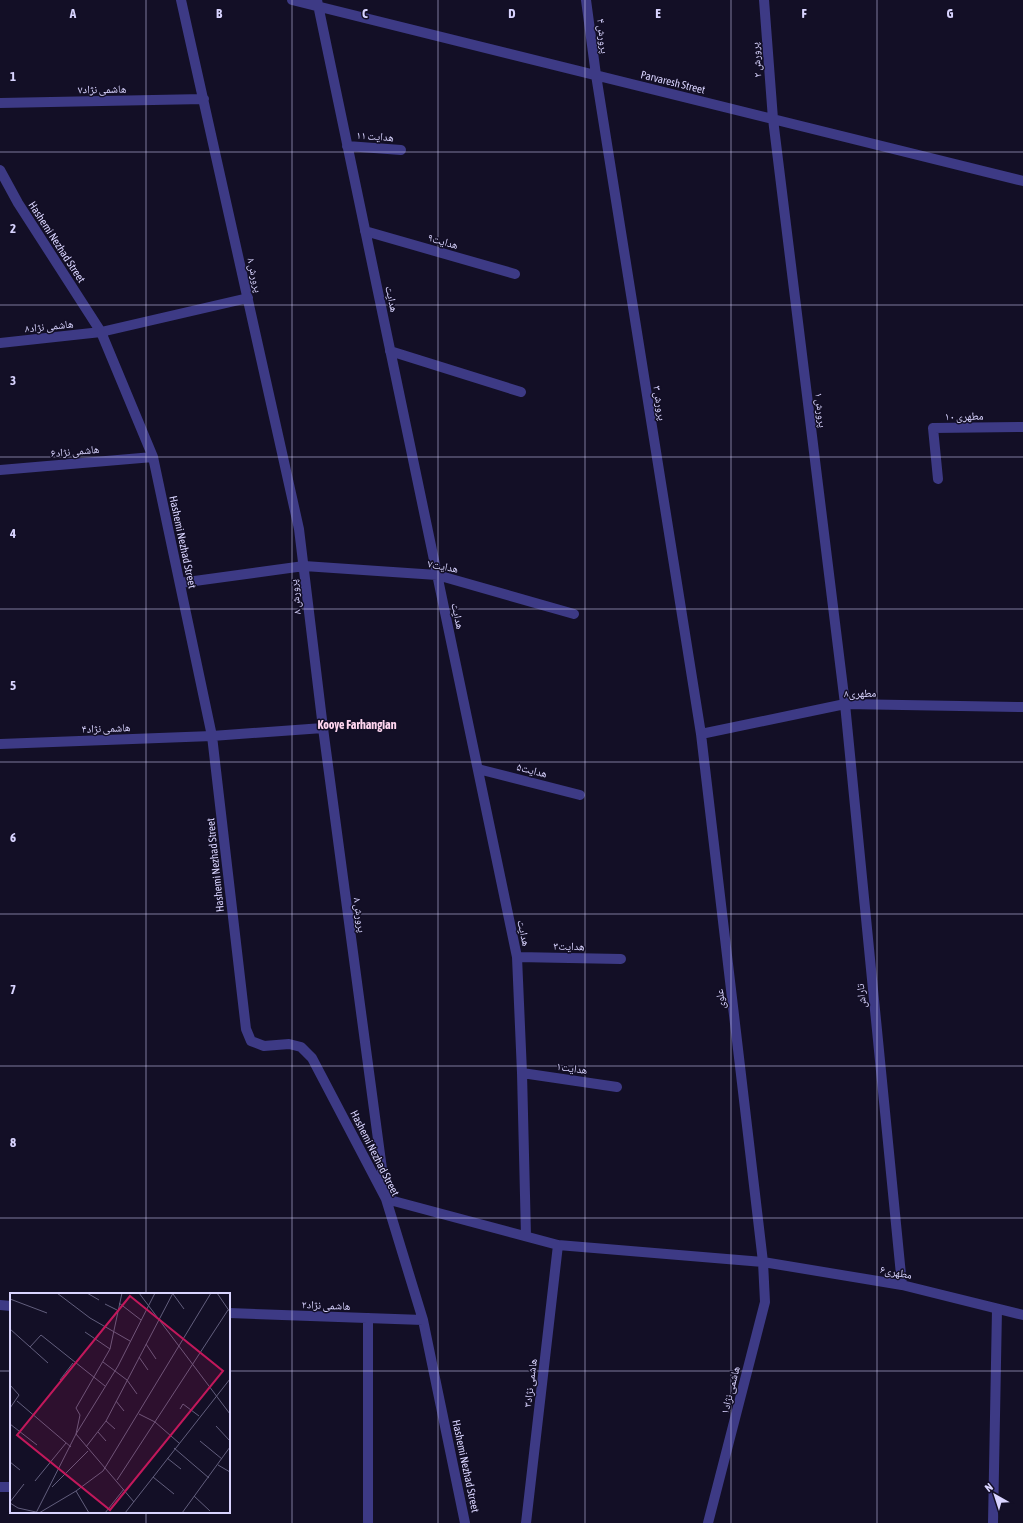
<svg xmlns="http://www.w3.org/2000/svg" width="1023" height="1523" viewBox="0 0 1023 1523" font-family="'Asap Condensed','Noto Naskh Arabic',sans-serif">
<rect width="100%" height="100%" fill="#130f26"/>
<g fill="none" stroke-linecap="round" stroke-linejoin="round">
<path stroke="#3d3a85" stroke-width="10" d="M 181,0 L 299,529 L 323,728 L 386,1199 L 558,1245 L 763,1262 L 902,1285 L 1023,1315
M 292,0 L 1023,181
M 317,0 L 517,957 L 522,1073 L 526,1236
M 586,0 L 596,75 L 701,734 L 763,1262 L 765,1302 L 708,1523
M 764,0 L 773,119 L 845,704 L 902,1285
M 0,103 L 204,99
M 347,146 L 401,150
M 0,170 L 18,203 L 101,332 L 153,457 L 212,736 L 246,1029 L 251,1041 L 264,1046 L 289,1044 L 301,1047 L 312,1058 L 386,1199 L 423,1320 L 465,1523
M 365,231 L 515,274
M 0,343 L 101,332 L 248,298
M 390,351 L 521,392
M 0,470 L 153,457
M 938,479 L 933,428 L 1023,427
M 180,583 L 304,566 L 437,575 L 574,614
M 701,734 L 845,704 L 1023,707
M 0,744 L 212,736 L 323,728
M 478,769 L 580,795
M 517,957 L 621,959
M 522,1073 L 617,1087
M 0,1305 L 11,1306
M 229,1313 L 423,1320
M 0,1487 L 11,1487
M 368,1523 L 368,1318
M 526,1523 L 558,1245
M 993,1523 L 997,1309"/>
</g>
<path fill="none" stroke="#d9d4ff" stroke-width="1" stroke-opacity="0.55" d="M 146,0 L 146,1294M 292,0 L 292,1523M 438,0 L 438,1523M 585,0 L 585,1523M 731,0 L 731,1523M 877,0 L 877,1523M 0,152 L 1023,152M 0,305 L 1023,305M 0,457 L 1023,457M 0,609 L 1023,609M 0,762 L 1023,762M 0,914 L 1023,914M 0,1066 L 1023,1066M 0,1218 L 1023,1218M 0,1371 L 11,1371M 229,1371 L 1023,1371M 146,1512 L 146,1523"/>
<g text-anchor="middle" stroke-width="3" stroke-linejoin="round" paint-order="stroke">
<g font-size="11" fill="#d9d4ff" stroke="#130f26">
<text transform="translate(603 36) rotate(83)" y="4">پرورش ۴</text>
<text transform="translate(756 60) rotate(-95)" y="4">پرورش ۲</text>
<text transform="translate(673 82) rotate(14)" y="4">Parvaresh Street</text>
<text transform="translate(102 89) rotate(-1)" y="4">هاشمی نژاد۷</text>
<text transform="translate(375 136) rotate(4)" y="4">هدایت ۱۱</text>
<text transform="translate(443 241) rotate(16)" y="4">هدایت۹</text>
<text transform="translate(57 242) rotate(57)" y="4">Hashemi Nezhad Street</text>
<text transform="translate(255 275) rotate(77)" y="4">پرورش ۸</text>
<text transform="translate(392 299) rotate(78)" y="4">هدایت</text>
<text transform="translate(49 326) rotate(-6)" y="4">هاشمی نژاد۸</text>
<text transform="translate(660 403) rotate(81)" y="4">پرورش ۳</text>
<text transform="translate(821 410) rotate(83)" y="4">پرورش ۱</text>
<text transform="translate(964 416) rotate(-1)" y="4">مطهری ۱۰</text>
<text transform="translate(75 451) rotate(-5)" y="4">هاشمی نژاد۶</text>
<text transform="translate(183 542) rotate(78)" y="4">Hashemi Nezhad Street</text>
<text transform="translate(443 566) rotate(11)" y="4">هدایت۷</text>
<text transform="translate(295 597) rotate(-97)" y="4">پرورش ۸</text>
<text transform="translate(458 616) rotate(78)" y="4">هدایت</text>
<text transform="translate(860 693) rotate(-1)" y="4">مطهری۸</text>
<text transform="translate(106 728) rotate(-2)" y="4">هاشمی نژاد۴</text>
<text transform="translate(532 770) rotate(14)" y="4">هدایت۵</text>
<text transform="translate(215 865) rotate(-96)" y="4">Hashemi Nezhad Street</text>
<text transform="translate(360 915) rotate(82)" y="4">پرورش ۸</text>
<text transform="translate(524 933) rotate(78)" y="4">هدایت</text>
<text transform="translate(569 946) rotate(1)" y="4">هدایت۳</text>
<text transform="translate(861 996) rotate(-96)" y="4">تاراش</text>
<text transform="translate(720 999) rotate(-97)" y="4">علوی</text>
<text transform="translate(572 1068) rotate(8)" y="4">هدایت۱</text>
<text transform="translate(375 1153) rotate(63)" y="4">Hashemi Nezhad Street</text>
<text transform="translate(896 1272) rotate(11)" y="4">مطهری۶</text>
<text transform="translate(326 1305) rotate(2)" y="4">هاشمی نژاد۲</text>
<text transform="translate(530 1383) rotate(-83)" y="4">هاشمی نژاد۳</text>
<text transform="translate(730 1390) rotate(-76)" y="4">هاشمی نژاد۱</text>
<text transform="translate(466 1466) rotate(78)" y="4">Hashemi Nezhad Street</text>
</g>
<g font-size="12" font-weight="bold" fill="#ffd6f0" stroke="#130f26">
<text x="357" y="729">Kooye Farhangian</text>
</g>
</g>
<g transform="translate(10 1293)">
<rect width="220" height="220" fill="#130f26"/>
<path fill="none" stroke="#625e7d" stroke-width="1" d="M 47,0 L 80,25 L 120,48M 77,0 L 89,7M 129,0 L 220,121M 207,0 L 220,19M 163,1 L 174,16M 0,6 L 37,20M 109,10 L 131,27M 95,11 L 107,17M 0,36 L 38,70M 75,39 L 100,56M 136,51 L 146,66M 20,54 L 31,42 L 95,93M 129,64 L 138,77M 93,69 L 117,87 L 127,101M 50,87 L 63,70M 0,92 L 9,102 L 0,115M 7,108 L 61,154M 106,108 L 114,118M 170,116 L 173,111 L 189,123M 129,121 L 145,129 L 169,150M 96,128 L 105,136M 0,131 L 27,152M 206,133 L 220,148M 88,139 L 96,148M 190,148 L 212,166M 76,154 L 96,128 L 163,0M 164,155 L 199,185M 157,165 L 171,176M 0,169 L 10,177M 208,172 L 220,179M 143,184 L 164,201M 107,187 L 218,17M 25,188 L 56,150M 42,194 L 78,158M 66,198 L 79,220M 184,203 L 200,218M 0,209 L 14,191M 124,209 L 66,141 L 108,73 L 145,0M 0,210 L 8,215 L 26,219M 26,220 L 66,141 L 70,122 L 66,115 L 100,56 L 112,0M 29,220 L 66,198 L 93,178 L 201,0M 95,220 L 114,196M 115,220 L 220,86M 172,220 L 220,154"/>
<path fill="#c2185b" fill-opacity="0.15" stroke="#c2185b" stroke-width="2" d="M 120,3 L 213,78 L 100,217 L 7,142 Z"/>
<rect width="220" height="220" fill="none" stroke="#d9d4ff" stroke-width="2"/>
</g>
<g font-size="13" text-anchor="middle" font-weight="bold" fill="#d9d4ff" stroke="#130f26" stroke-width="3" stroke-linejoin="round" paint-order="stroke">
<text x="73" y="18">A</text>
<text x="219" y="18">B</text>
<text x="365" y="18">C</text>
<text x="512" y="18">D</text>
<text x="658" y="18">E</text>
<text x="804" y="18">F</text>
<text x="950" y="18">G</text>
<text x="13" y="81">1</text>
<text x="13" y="233">2</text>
<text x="13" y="385">3</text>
<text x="13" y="538">4</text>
<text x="13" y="690">5</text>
<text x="13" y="842">6</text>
<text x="13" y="994">7</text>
<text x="13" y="1147">8</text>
</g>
<g transform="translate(995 1495) rotate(321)" stroke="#130f26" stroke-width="3" paint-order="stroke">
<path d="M0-3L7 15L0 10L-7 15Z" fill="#d9d4ff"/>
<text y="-6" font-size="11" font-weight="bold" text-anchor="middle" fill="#d9d4ff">N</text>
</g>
</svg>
